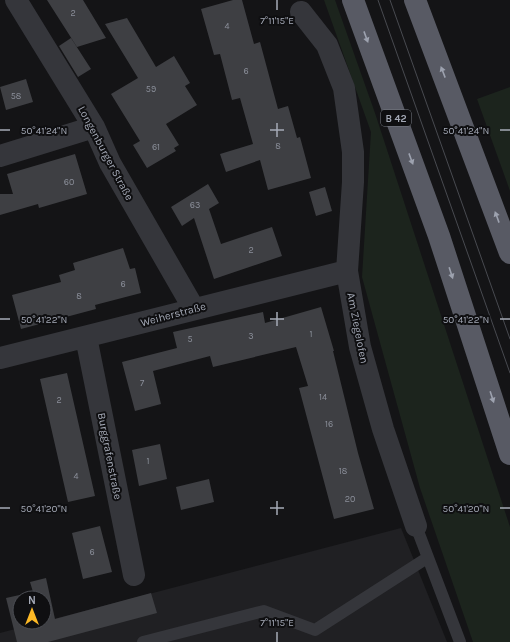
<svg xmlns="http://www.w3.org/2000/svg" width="510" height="642" viewBox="0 0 510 642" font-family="Karla,sans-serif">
<rect width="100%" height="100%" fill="#141416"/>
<path fill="#202023" d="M 401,528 L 447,642 L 0,642 L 0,633 Z"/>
<path fill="#1c241d" d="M 324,0 L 335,0 L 375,113 L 510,527 L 510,642 L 473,642 L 420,488 L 362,277 L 371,132 Z
M 510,87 L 510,191 L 477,99 Z"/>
<path fill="#3e3f43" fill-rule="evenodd" d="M 47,0 L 83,0 L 106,38 L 77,47 Z
M 233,0 L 242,0 L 254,44 L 260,42 L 278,109 L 288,106 L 297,138 L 300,137 L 311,178 L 268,190 L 260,160 L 226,172 L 220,154 L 253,144 L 240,98 L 232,100 L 220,54 L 214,55 L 201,9 Z
M 127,18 L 156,67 L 174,56 L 190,83 L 185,86 L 197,105 L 166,124 L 179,145 L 174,148 L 176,151 L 147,168 L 133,145 L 140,141 L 111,94 L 138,78 L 105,24 Z
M 71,38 L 91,69 L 78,77 L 59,46 Z
M 26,79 L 33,102 L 6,110 L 0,87 Z
M 75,154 L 87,194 L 39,208 L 38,204 L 0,215 L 0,194 L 13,194 L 7,174 Z
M 208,184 L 219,203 L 209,209 L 221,244 L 272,227 L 282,256 L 214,279 L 194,218 L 182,226 L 171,207 Z
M 325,187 L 332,211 L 316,216 L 309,192 Z
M 123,248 L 130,269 L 135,268 L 141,293 L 95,305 L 96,309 L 21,329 L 12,295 L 61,282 L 59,275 L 75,270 L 73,263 Z
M 321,307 L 334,351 L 333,351 L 358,453 L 374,509 L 334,519 L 299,388 L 308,386 L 296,347 L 213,367 L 210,356 L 153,371 L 161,404 L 135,411 L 122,362 L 177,348 L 173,332 L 263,312 L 265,323 Z
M 67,373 L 95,496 L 68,502 L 40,379 Z
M 160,444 L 167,479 L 139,486 L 132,450 Z
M 209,479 L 214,502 L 181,510 L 176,487 Z
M 100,526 L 112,572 L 83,579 L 72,533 Z
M 46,578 L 55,619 L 151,593 L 157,613 L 48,642 L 17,642 L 6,598 L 33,592 L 30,582 ZM 20,598 L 44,598 L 44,622 L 20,622 Z"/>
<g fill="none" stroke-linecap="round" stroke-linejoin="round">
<path stroke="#35363b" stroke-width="12" d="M 416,526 L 460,642
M 143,642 L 264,611 L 315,630 L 427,558"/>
<path stroke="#35363b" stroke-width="22" d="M 16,0 L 94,127 L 110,163 L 194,309
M 301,12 L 327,45 L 344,88 L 353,152 L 353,182 L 347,271 L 360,347 L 383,429 L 416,526
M 0,156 L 94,127
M 86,337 L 134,575
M 0,358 L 347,271"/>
<path stroke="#585a64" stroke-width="22" d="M 353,0 L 439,236 L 510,454
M 415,0 L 510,253"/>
<path stroke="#484a50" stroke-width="1" d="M 378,0 L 510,373
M 390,0 L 510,339"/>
</g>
<defs><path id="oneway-solid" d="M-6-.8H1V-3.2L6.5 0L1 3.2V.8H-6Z"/></defs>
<g fill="#9da2af">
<use href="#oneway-solid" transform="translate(366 37) rotate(70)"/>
<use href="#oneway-solid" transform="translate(443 72) rotate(-111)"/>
<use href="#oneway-solid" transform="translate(411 159) rotate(70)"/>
<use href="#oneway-solid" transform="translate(497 217) rotate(-110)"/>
<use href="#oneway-solid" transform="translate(451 273) rotate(72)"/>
<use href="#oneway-solid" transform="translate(492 397) rotate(72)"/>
</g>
<path fill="none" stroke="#a5aab7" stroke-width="1.5" d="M 277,0 L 277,10M 277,123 L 277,137M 0,130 L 10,130M 270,130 L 284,130M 500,130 L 510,130M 277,312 L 277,326M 0,319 L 10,319M 270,319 L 284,319M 500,319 L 510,319M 277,501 L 277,515M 0,508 L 10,508M 270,508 L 284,508M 500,508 L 510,508M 277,632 L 277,642"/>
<g text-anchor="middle" stroke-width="4" stroke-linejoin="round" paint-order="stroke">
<g font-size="9" fill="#8b8f9a">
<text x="73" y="16">2</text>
<text x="227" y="29">4</text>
<text x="246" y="74">6</text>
<text x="151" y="92">59</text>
<text x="16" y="99">58</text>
<text x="278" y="149">8</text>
<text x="156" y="150">61</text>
<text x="69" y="185">60</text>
<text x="195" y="208">63</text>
<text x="251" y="253">2</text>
<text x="123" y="287">6</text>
<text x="79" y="299">8</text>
<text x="311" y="337">1</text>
<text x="251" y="339">3</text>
<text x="190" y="342">5</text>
<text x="142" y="386">7</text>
<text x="323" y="400">14</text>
<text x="59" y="403">2</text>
<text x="329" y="427">16</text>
<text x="148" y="464">1</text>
<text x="343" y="474">18</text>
<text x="76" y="479">4</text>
<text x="350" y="502">20</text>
<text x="92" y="555">6</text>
</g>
<rect fill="#0f0f11" stroke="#787c85" stroke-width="1" x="381" y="110" width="30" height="16" rx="3"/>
<g font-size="10" font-weight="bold" fill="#a5aab7">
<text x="396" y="122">B 42</text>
</g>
<g font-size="11" fill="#a5aab7" stroke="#0f0f11">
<text transform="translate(106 153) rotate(62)" y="4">Longenburger Straße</text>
<text transform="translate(173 314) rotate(-15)" y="4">Weiherstraße</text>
<text transform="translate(358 328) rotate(79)" y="4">Am Ziegelofen</text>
<text transform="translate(110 456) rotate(79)" y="4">Burggrafenstraße</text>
</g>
</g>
<g font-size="10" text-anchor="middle" fill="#a5aab7" stroke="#0f0f11" stroke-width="4" stroke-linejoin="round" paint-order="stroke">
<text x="277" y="24">7°11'15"E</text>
<text x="44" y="134">50°41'24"N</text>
<text x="466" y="134">50°41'24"N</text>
<text x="44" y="323">50°41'22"N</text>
<text x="466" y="323">50°41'22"N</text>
<text x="44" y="512">50°41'20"N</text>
<text x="466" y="512">50°41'20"N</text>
<text x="277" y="626">7°11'15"E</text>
</g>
<g transform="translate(32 610)"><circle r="19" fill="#0f0f11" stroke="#4b4d53"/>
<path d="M0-3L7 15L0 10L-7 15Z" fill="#fdb925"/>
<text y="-6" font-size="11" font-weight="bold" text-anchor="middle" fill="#a5aab7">N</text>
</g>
</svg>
